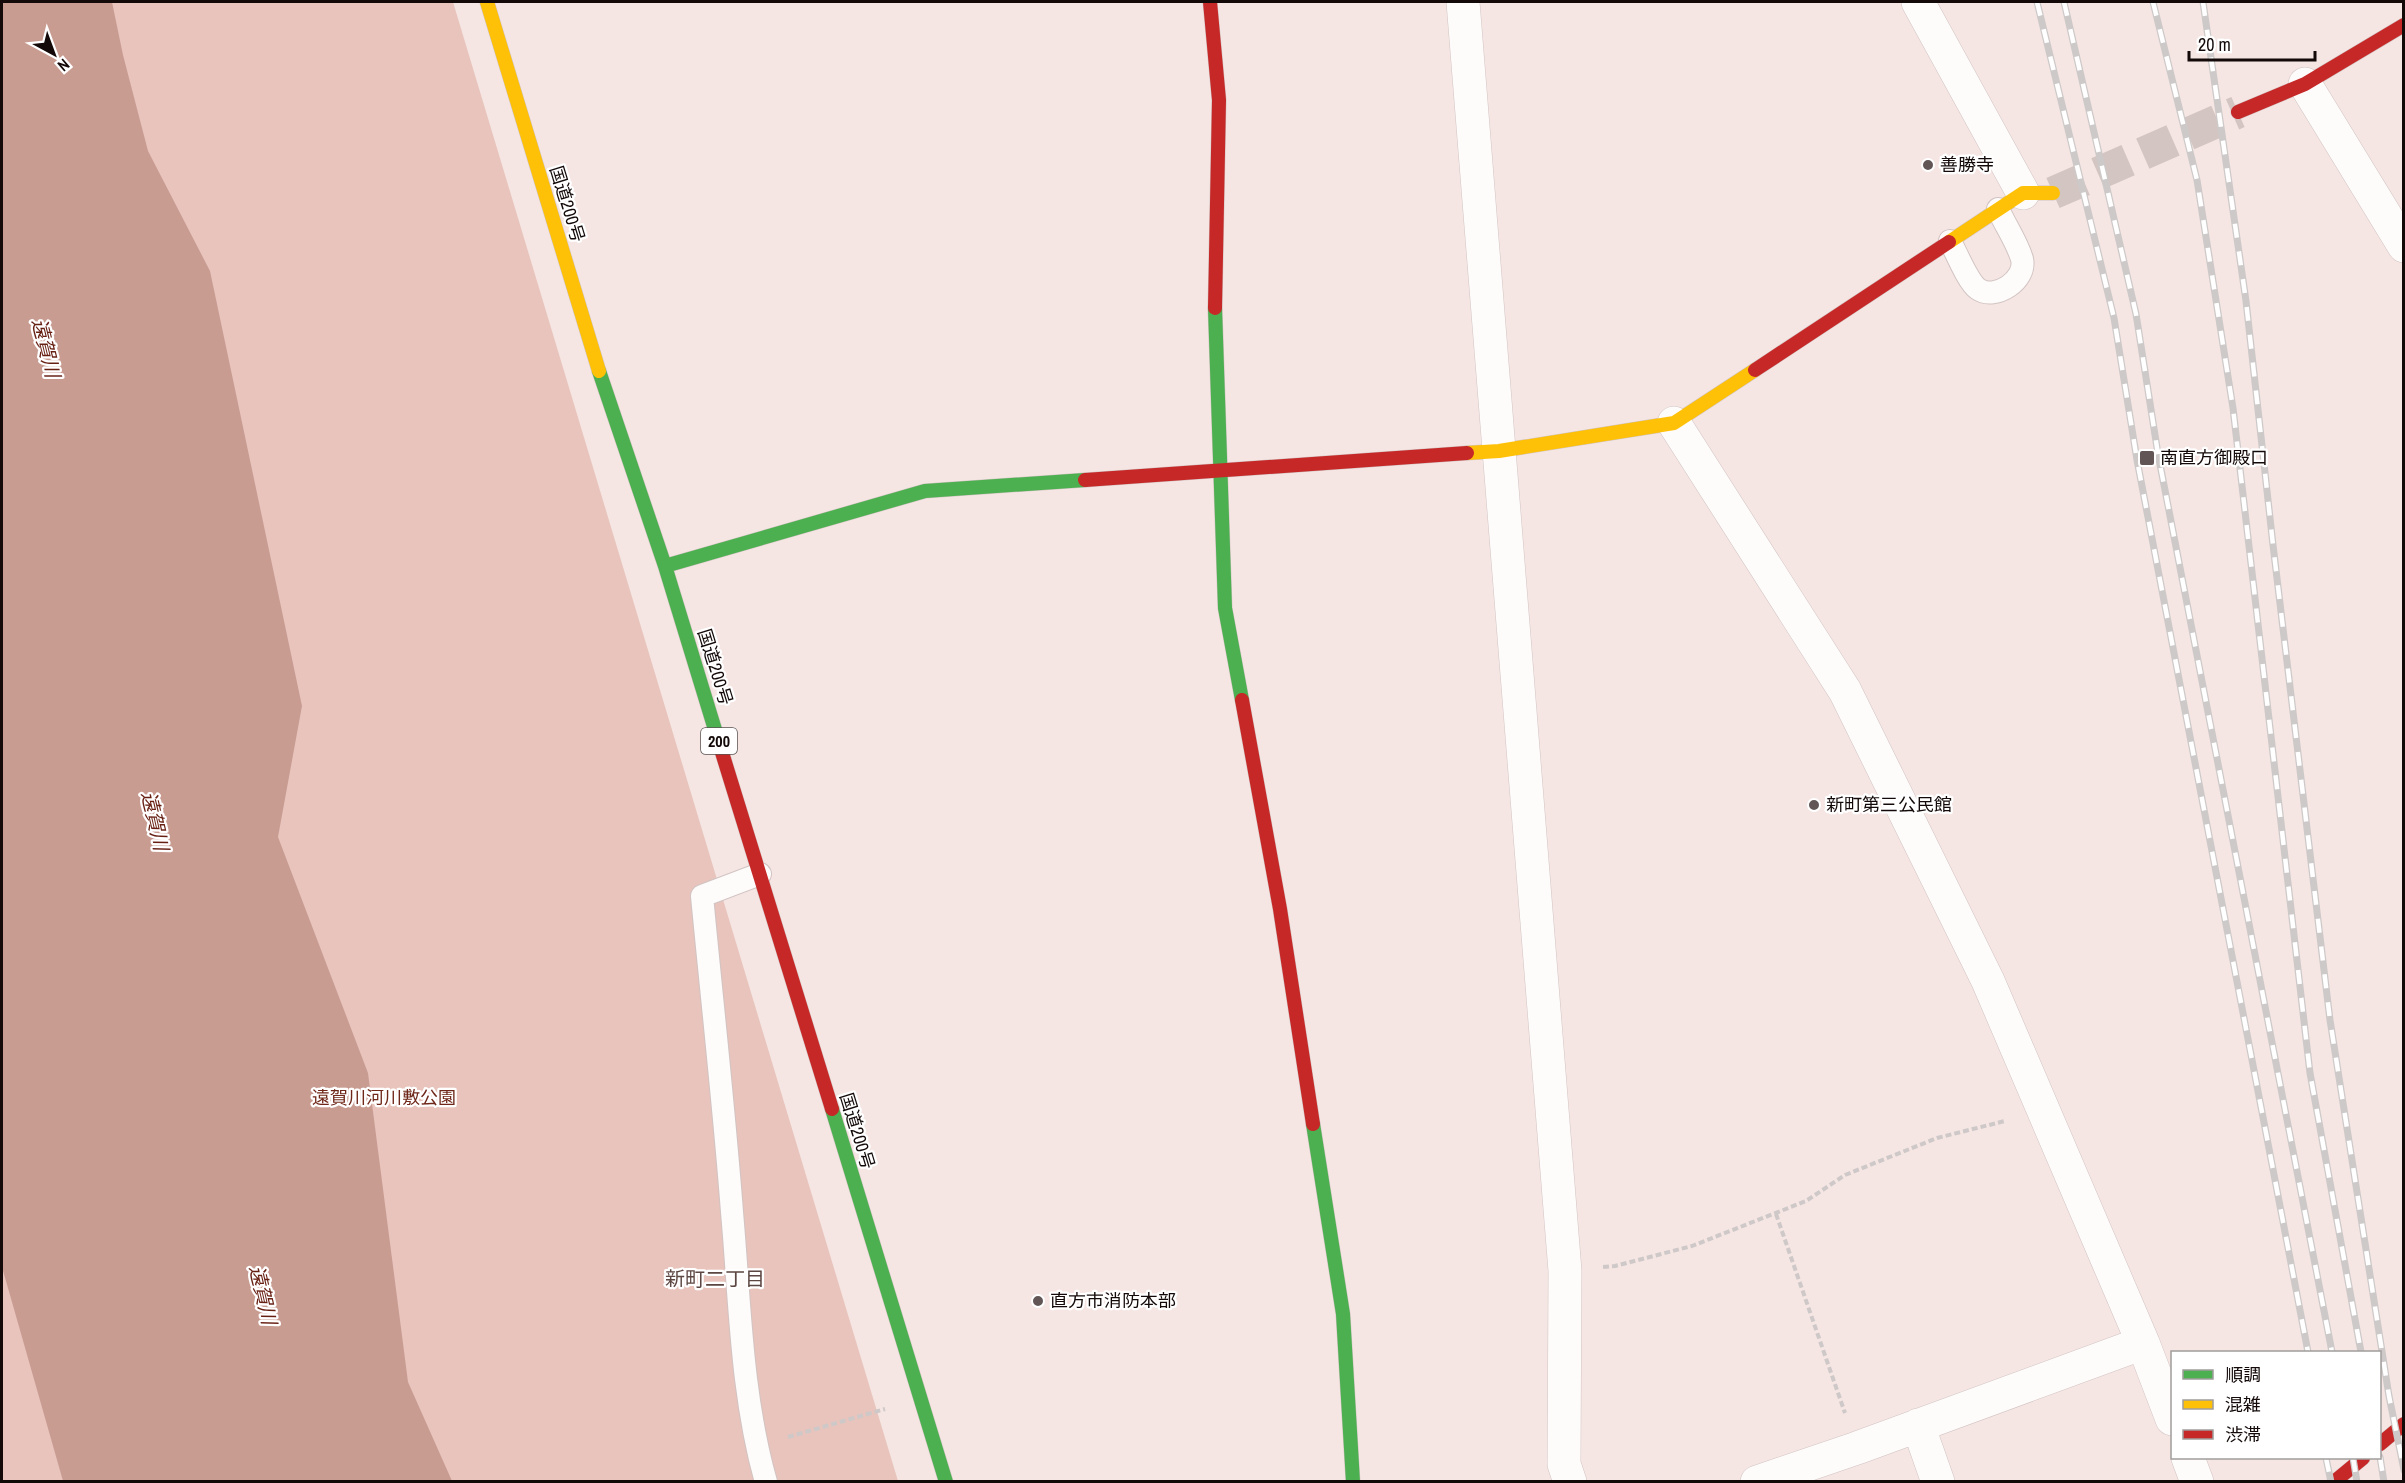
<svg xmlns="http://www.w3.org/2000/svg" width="2405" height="1483" viewBox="0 0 2405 1483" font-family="'Archivo Narrow','Noto Sans JP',sans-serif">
<rect width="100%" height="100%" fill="#f5e6e3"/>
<path fill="#e8c4bc" d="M 2,2 L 453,2 L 898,1481 L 2,1482 Z"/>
<path fill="#c99c92" d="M 2,2 L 112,2 L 123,55 L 148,151 L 210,271 L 302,706 L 278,837 L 368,1073 L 408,1382 L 452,1481 L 63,1481 L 2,1267 Z"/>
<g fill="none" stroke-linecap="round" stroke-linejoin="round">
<path stroke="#d3c5c2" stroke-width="33" stroke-dasharray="33 16" stroke-linecap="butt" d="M 2053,193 L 2238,112"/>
<g stroke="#d1c4c2" stroke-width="24">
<path id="lane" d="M 1950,241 C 1956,252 1968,282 1978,289 C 1995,301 2027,280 2022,259 C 2017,242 2005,225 1998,209
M 760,874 L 702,896 C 712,1001 724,1107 732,1212 C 740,1302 741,1394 766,1482"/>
</g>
<g stroke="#d1c4c2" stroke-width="34">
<path id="street" d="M 1463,2 L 1565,1271 L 1564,1464 L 1570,1482
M 1918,2 L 2023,193
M 2305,84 L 2404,246
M 1674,423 L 1845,691 L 1988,981 L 2143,1343 L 2172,1419
M 1918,1425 L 1938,1482
M 2188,1458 L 2197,1482
M 1757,1482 L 1857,1448 L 2143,1343"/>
</g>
<g stroke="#d1c4c2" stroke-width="15">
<path id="fast" d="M 1215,308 L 1225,608 L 1242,700
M 599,371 L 665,566 L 720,746
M 665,566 L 925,491 L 1085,480
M 832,1109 L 946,1482
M 1313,1124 L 1343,1314 L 1353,1482"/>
</g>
<g stroke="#d1c4c2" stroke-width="15">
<path id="slow" d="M 487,2 L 599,371
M 1949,242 L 2023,193 L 2053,193
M 1467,453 L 1499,451 L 1674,423 L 1755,370"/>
</g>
<g stroke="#d1c4c2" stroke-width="15">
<path id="jam" d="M 1210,2 L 1219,100 L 1215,308
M 2238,112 L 2305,84 L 2404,25
M 1755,370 L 1949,242
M 1085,480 L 1467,453
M 1242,700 L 1280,909 L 1313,1124
M 720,746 L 832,1109
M 2380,1444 L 2404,1424
M 2334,1482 L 2363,1458"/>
</g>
<path stroke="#cec9c8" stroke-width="4" stroke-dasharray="6 3" stroke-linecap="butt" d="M 1776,1214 L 1845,1413
M 1603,1267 L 1615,1266 L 1692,1246 L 1806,1201 L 1845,1175 L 1937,1138 L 2005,1121
M 788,1437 L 885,1409"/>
<use href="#lane" stroke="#fefbfb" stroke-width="22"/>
<use href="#street" stroke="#fefbfb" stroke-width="33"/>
<use href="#fast" stroke="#4caf50" stroke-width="14"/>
<use href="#slow" stroke="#ffc107" stroke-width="14"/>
<use href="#jam" stroke="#c62828" stroke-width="14"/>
<g stroke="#cdc9c9" stroke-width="7">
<path id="rail" d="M 2037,2 L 2114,318 L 2137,460 L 2308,1352
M 2064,2 L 2136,314 L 2158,454 L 2332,1352
M 2153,2 L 2197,180 L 2233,408 L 2310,1073 L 2361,1352
M 2203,2 L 2246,301 L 2273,545 L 2330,1020 L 2389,1396 L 2404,1470
M 2380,1457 L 2384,1482
M 2326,1458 L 2331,1482
M 2353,1458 L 2357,1482"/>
</g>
<use href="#rail" stroke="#fff" stroke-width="4.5" stroke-dasharray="14" stroke-linecap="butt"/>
</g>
<g fill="#615655" stroke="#fff" stroke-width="2">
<circle cx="1928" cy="165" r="6"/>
<rect x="2139" y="450" width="16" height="16" rx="3"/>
<circle cx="1814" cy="805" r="6"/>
<circle cx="1038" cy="1301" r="6"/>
</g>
<g text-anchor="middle" stroke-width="4.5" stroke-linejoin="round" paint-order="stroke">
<rect fill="#fff" stroke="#595352" stroke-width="1.5" x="701" y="728" width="36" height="26" rx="4.5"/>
<g font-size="16" font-weight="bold" fill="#120908">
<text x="719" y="747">200</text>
</g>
<g font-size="18" fill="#120908" stroke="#fff" text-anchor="start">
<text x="1940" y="171">善勝寺</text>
<text x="2160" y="464">南直方御殿口</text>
<text x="1826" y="811">新町第三公民館</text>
<text x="1050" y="1307">直方市消防本部</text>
</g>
<g font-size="18" fill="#120908" stroke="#fff">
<text transform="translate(567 204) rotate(73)" y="6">国道200号</text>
<text transform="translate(715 667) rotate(73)" y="6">国道200号</text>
<text transform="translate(857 1131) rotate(73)" y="6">国道200号</text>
</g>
<g font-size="18" fill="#6f2719" stroke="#fff">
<text x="384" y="1104">遠賀川河川敷公園</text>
</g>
<g font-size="20" font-style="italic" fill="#671f12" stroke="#fff">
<text transform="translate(46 348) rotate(76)" y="7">遠賀川</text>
<text transform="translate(155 821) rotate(77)" y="7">遠賀川</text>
<text transform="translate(263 1295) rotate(77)" y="7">遠賀川</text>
</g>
<g font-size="20" fill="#5d4742" stroke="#fff">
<text x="715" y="1286">新町二丁目</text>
</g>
</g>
<rect width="2405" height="1483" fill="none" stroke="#120908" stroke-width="6"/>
<rect x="2171" y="1351" width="210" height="108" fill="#ffffff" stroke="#a09d9c" stroke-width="1.5"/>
<rect x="2183" y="1370" width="30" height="9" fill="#4caf50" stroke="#a09d9c" stroke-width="1.5"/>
<text x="2225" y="1381" font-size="18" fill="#120908">順調</text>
<rect x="2183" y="1400" width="30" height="9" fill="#ffc107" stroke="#a09d9c" stroke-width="1.5"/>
<text x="2225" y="1411" font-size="18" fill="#120908">混雑</text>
<rect x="2183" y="1430" width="30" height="9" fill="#c62828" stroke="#a09d9c" stroke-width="1.5"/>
<text x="2225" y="1441" font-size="18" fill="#120908">渋滞</text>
<g transform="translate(54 54) rotate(139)" stroke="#ffffff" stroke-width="4.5" paint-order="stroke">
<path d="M0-4.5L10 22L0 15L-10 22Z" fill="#120908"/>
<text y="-9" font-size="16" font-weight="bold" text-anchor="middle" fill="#120908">N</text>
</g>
<path d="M2189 51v9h126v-9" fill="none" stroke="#120908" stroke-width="3"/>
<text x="2198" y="51" font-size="18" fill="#120908" stroke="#ffffff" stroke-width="4.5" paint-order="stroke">20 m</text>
</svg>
